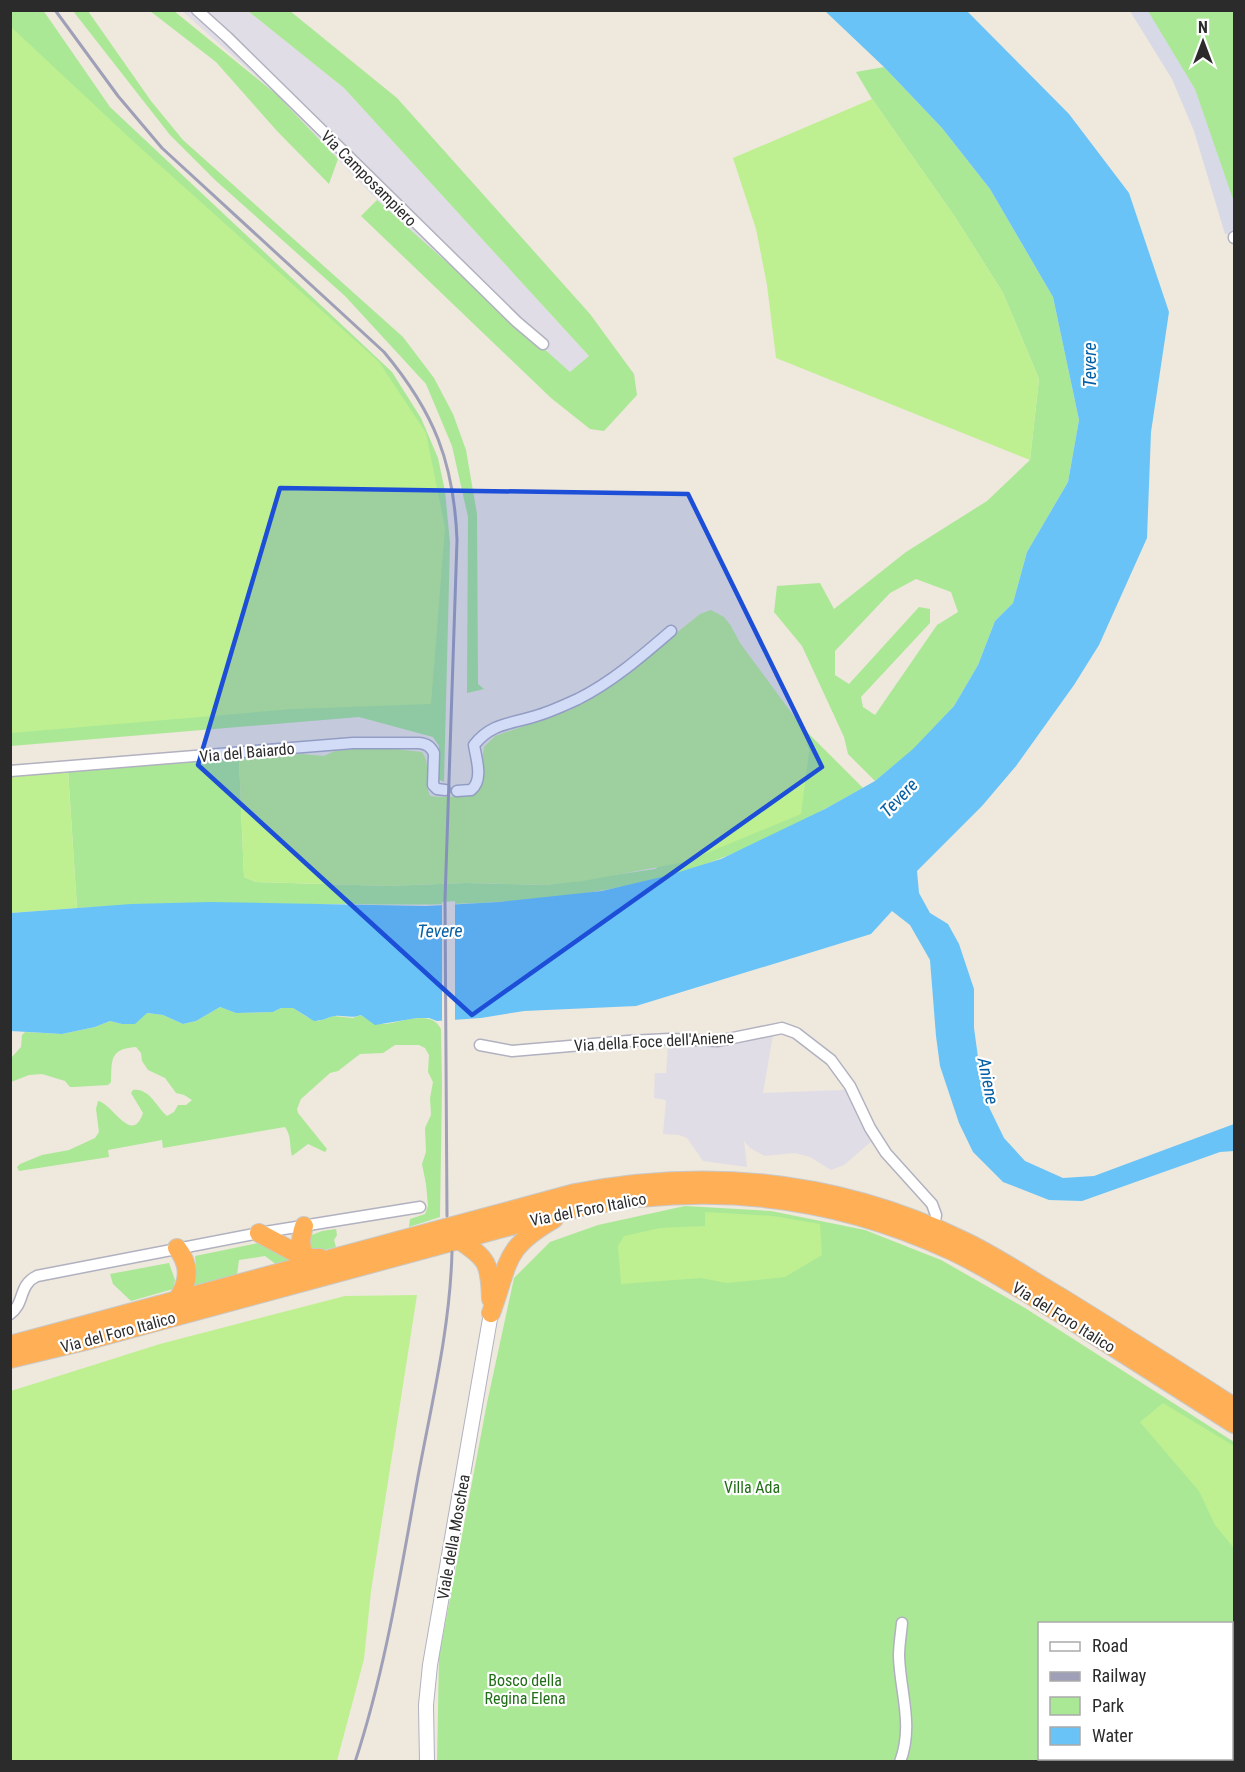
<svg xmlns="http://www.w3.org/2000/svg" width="1245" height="1772" viewBox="0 0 1245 1772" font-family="'Roboto Condensed',sans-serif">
<rect width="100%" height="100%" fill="#eee8dd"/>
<path fill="#e1dde6" d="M 182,11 L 248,11 L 344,88 L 589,356 L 570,373 L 424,249 L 276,94 Z
M 773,1035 L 763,1093 L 842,1090 L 848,1087 L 872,1141 L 844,1165 L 831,1170 L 810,1157 L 795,1153 L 765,1156 L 750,1148 L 744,1141 L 747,1167 L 703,1161 L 687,1138 L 679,1135 L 663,1134 L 666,1100 L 654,1098 L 655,1073 L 666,1073 L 668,1044 Z"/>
<path fill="#d8d9e6" d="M 1130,11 L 1234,11 L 1234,233 L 1225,234 L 1194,131 L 1172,79 Z"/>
<path fill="#aae896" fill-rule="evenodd" d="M 43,10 L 110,107 L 392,372 L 421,418 L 438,458 L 445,491 L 450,543 L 444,782 L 438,779 L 439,746 L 433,737 L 359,717 L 11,746 L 11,11 Z
M 73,11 L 88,11 L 151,101 L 183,140 L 403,337 L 434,378 L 453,414 L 466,450 L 477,514 L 478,684 L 484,689 L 467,693 L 468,517 L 452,446 L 426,384 L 345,296 L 215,180 L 170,135 Z
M 150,11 L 174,11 L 276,94 L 338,159 L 329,184 L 277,131 L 216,62 Z
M 248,11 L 290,11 L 397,98 L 590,314 L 634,374 L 637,395 L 604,431 L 590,429 L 551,398 L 361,216 L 377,200 L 570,372 L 589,356 L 344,88 Z
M 1148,11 L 1234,11 L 1234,202 L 1195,89 Z
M 884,67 L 942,128 L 990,189 L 1053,297 L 1079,420 L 1068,482 L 1027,552 L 1013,603 L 995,621 L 978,665 L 954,706 L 914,749 L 875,781 L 848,754 L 844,737 L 802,646 L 774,612 L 777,586 L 820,583 L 834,609 L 906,552 L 987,501 L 1030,460 L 1039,379 L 1003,293 L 955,217 L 872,99 L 856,72 ZM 916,579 L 951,592 L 958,612 L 937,625 L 875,715 L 863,707 L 861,697 L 930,623 L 930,609 L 919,607 L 849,684 L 835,675 L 835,651 L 890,593 Z
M 802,727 L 863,788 C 800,823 734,859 664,877 C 561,904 456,906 349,904 C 259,904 168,902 77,908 L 68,770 L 239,759 L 244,877 L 256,882 L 388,886 L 465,883 L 546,885 L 655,869 L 809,752 Z
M 220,1007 L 236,1013 L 273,1012 L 281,1008 L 293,1008 L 307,1017 L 318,1021 L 334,1016 L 353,1018 L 361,1015 C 367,1019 374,1024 383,1024 C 400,1023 431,1008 441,1029 L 442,1086 L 440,1217 L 409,1227 L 410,1219 L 425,1214 L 428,1206 L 426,1184 L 422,1164 L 426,1152 L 425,1128 L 431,1115 L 430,1098 L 433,1082 L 428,1072 L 429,1055 L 425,1048 L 419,1045 L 395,1045 L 383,1053 L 360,1054 L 338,1071 L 330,1073 L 301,1099 L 297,1109 L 298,1113 L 327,1149 L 325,1152 L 308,1144 L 292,1156 C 289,1145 292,1137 285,1127 L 163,1148 L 162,1140 L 108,1150 L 109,1157 L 19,1171 L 17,1167 L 20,1164 L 42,1155 L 69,1150 L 95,1138 L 99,1132 L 96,1109 L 98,1101 C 112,1103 132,1146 143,1113 L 131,1093 L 133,1090 C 150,1088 156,1107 167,1116 L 174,1112 L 178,1105 L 186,1105 L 192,1100 L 184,1095 L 176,1093 L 165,1078 L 148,1070 L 142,1061 L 141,1053 L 136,1047 C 109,1049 112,1060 111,1082 L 108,1085 L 74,1087 L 70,1087 L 65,1081 L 42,1074 L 29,1075 L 11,1082 L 11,1058 L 21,1047 L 22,1035 L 25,1032 L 62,1034 L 95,1027 L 110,1021 L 122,1024 L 140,1018 L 146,1013 L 163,1015 L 183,1024 L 196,1021 Z
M 685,1206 L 771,1211 L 865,1230 L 941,1260 L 1025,1308 L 1234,1442 L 1234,1761 L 437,1762 L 439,1657 L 487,1403 L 514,1278 L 550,1242 L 598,1225 ZM 1040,1624 L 1232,1624 L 1232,1758 L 1040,1758 Z
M 336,1229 L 337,1235 L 334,1240 L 336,1247 L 317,1252 L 308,1248 L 309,1236 L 322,1231 Z
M 264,1242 L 284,1253 L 289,1262 L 277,1265 L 265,1256 L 239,1260 L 237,1275 L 193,1287 L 196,1270 L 195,1256 Z
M 169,1263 L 175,1280 L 173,1289 L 131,1301 L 113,1284 L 110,1274 Z"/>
<path fill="#bef091" d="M 10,26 L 135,143 L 379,362 L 426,433 L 445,528 L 431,704 L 293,709 L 11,733 Z
M 872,99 L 955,217 L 1003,293 L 1039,379 L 1030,460 L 776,358 L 767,285 L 756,229 L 733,158 Z
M 711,610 L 724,617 L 731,626 L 740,643 L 802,727 L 809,752 L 801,814 L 685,862 L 583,881 L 546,885 L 465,883 L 388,886 L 256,882 L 244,877 L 239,759 L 302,754 L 324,756 L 335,751 L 376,747 L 422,752 C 432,766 423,780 430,796 C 447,798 462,797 479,791 L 484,747 L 495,736 L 570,710 L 613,684 L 700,614 Z
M 68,770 L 77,908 L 11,913 L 11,775 Z
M 705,1212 L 773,1216 L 820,1224 L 822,1255 L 785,1277 L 727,1283 L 701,1278 L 621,1284 L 618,1246 L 624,1236 L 660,1228 L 705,1226 Z
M 417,1295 L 371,1591 L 364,1659 L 337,1761 L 11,1761 L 11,1391 L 160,1344 L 345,1296 Z
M 1163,1403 L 1234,1446 L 1234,1548 L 1215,1525 L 1199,1491 L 1140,1422 Z"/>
<path fill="#69c3f6" d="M 825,11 L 967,11 L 1069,114 L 1129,193 L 1169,312 L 1151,432 L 1147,538 L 1099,645 L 1074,685 L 1016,766 L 982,806 L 917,871 L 919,893 L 930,913 L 948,924 L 959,944 L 974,989 L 974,1028 L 981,1079 L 987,1103 L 1004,1138 L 1025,1161 L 1063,1178 L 1094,1176 L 1234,1124 L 1234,1151 L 1220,1152 L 1082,1201 L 1049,1200 L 1003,1182 L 973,1152 L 959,1123 L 940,1066 L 936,1036 L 930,960 L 910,925 L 892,911 L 871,934 L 636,1006 L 524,1011 L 481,1018 L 437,1021 L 429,1018 L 417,1018 L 375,1025 L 361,1015 C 351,1019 345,1015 335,1016 C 328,1017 322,1021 314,1021 L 293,1008 L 281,1008 L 273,1012 L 236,1013 L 220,1007 L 196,1021 L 183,1024 L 163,1015 L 147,1013 L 135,1024 L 122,1024 L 110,1021 L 95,1027 L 62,1034 L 11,1031 L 11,913 L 131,904 L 210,902 L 426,906 L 499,902 L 602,891 L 666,876 L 721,859 L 825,809 L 875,781 L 913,749 L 954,706 L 978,665 L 995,621 L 1013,603 L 1027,552 L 1068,482 L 1079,420 L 1053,297 L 990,189 L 942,128 L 884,67 Z"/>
<path fill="#eee8dd" d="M 455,901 L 455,1023 L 442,1024 L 442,902 Z"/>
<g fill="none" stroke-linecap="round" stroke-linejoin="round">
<g stroke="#b1b1c0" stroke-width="13">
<path id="street" d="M 197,10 L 227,37 L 517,322 L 543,344
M 1234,238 L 1234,237
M 10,771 L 353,743 L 419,743 C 427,744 430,746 434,753 L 433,785 L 437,789 L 445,790
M 457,791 L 471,790 C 484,780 476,758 474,745 C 492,722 513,724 539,715 C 552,711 565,705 578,699 C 612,682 642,656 671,631
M 480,1045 L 512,1051 L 628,1041 L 670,1039 L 718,1041 L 782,1028 L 796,1033 L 831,1060 L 850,1086 L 870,1128 L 886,1153 L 932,1204 L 936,1215 L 934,1228
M 10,1314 C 25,1304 18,1285 37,1276 L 259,1233 L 420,1207
M 900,1762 C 914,1725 900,1692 899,1656 C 899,1645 901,1634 902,1623"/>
</g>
<g stroke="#b1b1c0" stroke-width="16">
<path id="secondary" d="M 427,1762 L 426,1705 L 430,1665 L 491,1313"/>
</g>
<g stroke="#c8c8c8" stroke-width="20">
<path id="highway" d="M 304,1226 C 300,1238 300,1246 305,1258
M 259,1233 L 305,1258 L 320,1258
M 459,1240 C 488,1259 490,1264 491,1299
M 177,1248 C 191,1266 189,1282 177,1300
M 491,1313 C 510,1262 502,1249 554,1219
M 10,1345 L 575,1193 C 709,1167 840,1181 964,1241 C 998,1257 1029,1279 1062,1298 C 1120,1334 1177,1370 1234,1407
M 10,1359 L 85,1341 L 585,1206 C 712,1182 834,1196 952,1251 C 992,1270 1028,1294 1066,1317 C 1122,1353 1178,1388 1234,1424"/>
</g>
<use href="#street" stroke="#fff" stroke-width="10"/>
<use href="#secondary" stroke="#fff" stroke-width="14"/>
<use href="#highway" stroke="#ffb056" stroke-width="18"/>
<path stroke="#9fa0b7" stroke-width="3" d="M 55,10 L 118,96 L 162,148 L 384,352 C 434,412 454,462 457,540 L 445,900 L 447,1216
M 355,1762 C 385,1671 400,1576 417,1482 C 431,1406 450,1330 452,1252"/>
</g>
<path fill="#1d4ed8" fill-opacity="0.2" stroke="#1d4ed8" stroke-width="4.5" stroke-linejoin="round" d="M 280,488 L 688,494 L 822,767 L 472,1015 L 198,765 Z"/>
<g text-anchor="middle" stroke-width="4.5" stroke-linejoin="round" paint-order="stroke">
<g font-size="16" fill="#2b2b2b" stroke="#fff">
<text transform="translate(369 178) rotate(45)" y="6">Via Camposampiero</text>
<text transform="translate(247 752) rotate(-5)" y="6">Via del Baiardo</text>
<text transform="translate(654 1041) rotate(-3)" y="6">Via della Foce dell'Aniene</text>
<text transform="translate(588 1209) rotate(-11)" y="6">Via del Foro Italico</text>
<text transform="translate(1064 1317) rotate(32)" y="6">Via del Foro Italico</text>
<text transform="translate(118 1332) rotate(-15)" y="6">Via del Foro Italico</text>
<text transform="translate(453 1537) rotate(-80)" y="6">Viale della Moschea</text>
</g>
<g font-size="16" fill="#206e16" stroke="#fff">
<text x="752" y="1493">Villa Ada</text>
<text x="525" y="1686">Bosco della<tspan x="525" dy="18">Regina Elena</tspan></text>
</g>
<g font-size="18" font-style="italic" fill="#055fa5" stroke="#fff">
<text transform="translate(1090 365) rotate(-90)" y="6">Tevere</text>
<text transform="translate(899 798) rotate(-46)" y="6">Tevere</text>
<text transform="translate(440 931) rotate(-1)" y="6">Tevere</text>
<text transform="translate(988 1081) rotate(79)" y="6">Aniene</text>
</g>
</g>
<rect width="1245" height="1772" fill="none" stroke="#2b2b2b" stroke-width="24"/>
<rect x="1038" y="1622" width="195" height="138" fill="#ffffff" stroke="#aaaaaa" stroke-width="1.5"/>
<rect x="1050" y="1642" width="30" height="9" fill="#ffffff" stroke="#aaaaaa" stroke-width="1.5"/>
<text x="1092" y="1652" font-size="18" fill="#2b2b2b">Road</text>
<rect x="1050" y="1672" width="30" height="9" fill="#9fa0b7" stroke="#aaaaaa" stroke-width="1.5"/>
<text x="1092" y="1682" font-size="18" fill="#2b2b2b">Railway</text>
<rect x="1050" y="1697" width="30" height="18" fill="#aae896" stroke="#aaaaaa" stroke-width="1.5"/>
<text x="1092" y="1712" font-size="18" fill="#2b2b2b">Park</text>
<rect x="1050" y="1727" width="30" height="18" fill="#69c3f6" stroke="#aaaaaa" stroke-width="1.5"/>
<text x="1092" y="1742" font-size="18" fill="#2b2b2b">Water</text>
<g transform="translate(1203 42)" stroke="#ffffff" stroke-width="4.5" paint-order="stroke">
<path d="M0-4.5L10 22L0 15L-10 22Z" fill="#2b2b2b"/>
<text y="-9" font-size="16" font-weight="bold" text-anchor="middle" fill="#2b2b2b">N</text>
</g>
</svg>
